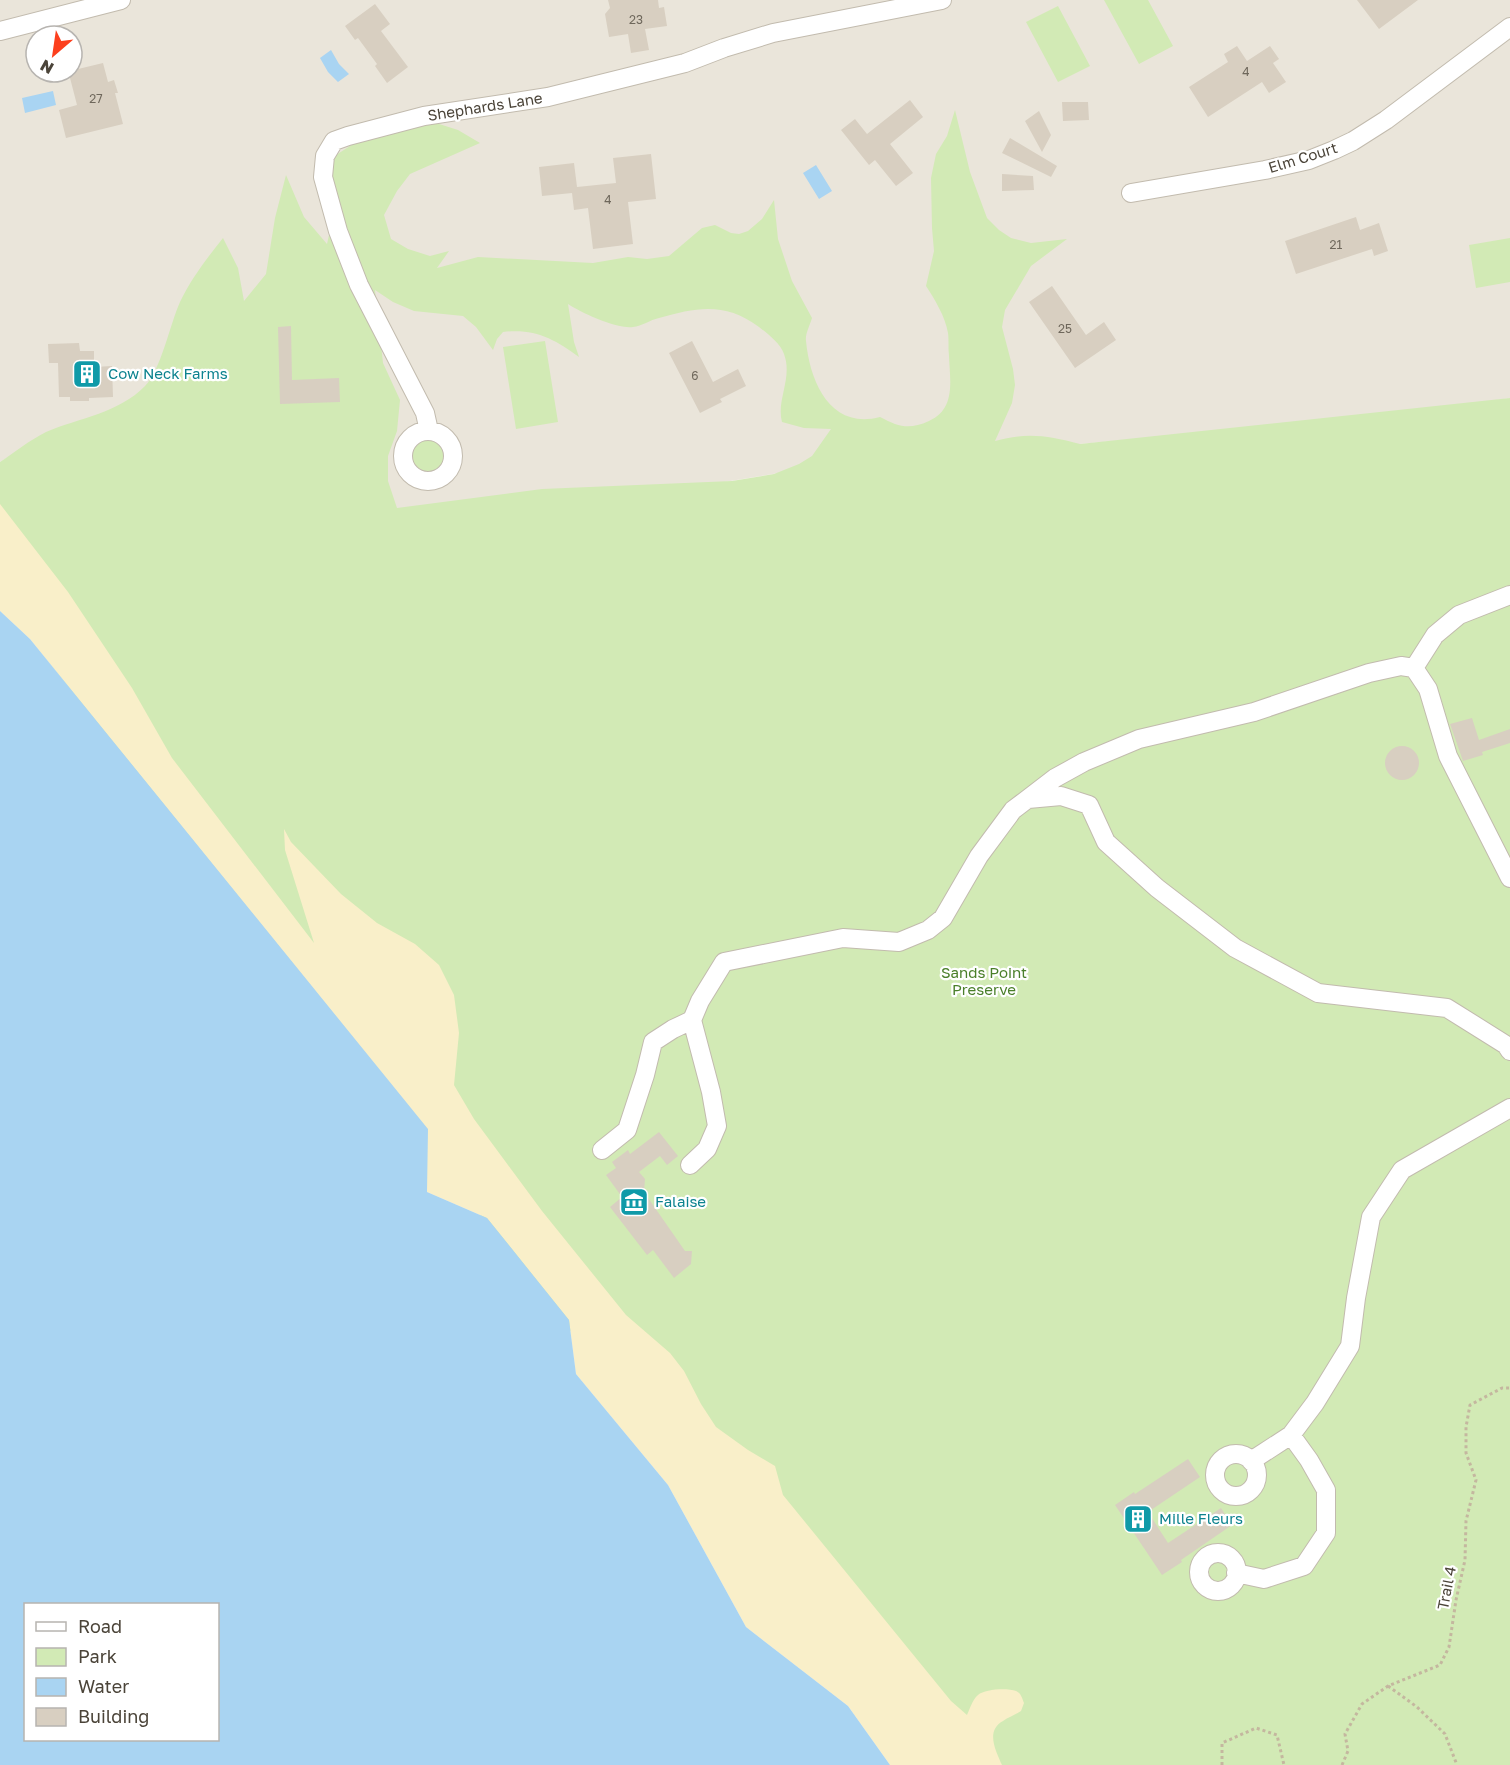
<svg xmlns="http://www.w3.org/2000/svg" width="1510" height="1765" viewBox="0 0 1510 1765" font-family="'Golos Text',sans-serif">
<rect width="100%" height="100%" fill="#f6f3ec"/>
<path fill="#eae5da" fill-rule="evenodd" d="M 0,0 L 1510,0 L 1510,398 L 1377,418 L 816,467 L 552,510 L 397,508 L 8,457 L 0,462 ZM 36,36 L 72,36 L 72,72 L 36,72 Z"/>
<path fill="#d2eab5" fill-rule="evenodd" d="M 1104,0 L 1148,0 L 1173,46 L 1139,64 Z
M 1058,6 L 1090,66 L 1058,82 L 1026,22 Z
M 955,110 L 970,172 L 987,218 L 999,230 L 1011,238 L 1031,243 L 1067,239 L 1031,266 L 1005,310 L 1002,327 L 1013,369 L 1015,385 L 1012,403 L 995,441 C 1028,432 1048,436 1080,444 L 1510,398 L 1510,1765 L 909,1765 L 0,599 L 0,462 C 15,452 30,440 46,432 C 79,418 119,413 145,386 C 161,370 170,324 180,302 C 191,279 207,258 223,238 L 238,268 L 244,301 L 266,274 L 275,218 L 286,175 L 304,217 L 327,244 L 336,204 L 327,173 L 333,157 L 353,144 L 384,132 L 436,123 L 458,130 L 480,143 L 410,174 L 397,191 L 384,215 L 391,239 L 408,249 L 430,256 L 449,251 L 437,268 L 478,257 L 593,263 L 628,257 L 647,259 L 669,256 L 702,228 L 715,225 L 731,233 L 739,234 L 748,231 L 762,219 L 774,200 L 778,239 L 792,281 L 812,318 C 810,325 805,334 806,341 C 810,383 831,430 880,417 C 899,427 909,430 929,421 C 956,409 950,381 949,356 C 948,348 949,340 948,333 C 945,316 935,300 926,286 L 934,251 L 932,228 L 931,178 L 936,154 L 947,136 ZM 375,290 L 393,302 L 414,311 L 463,316 L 476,327 L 493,350 L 497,339 L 503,332 C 534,328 555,339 579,357 L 574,342 L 568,304 C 582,313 616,329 633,327 C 642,326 650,320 659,318 C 697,307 726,302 759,327 C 768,334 780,343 784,354 C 793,378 776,400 782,422 L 804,428 L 831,429 L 812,456 L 799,464 L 774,474 L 732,481 L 542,489 L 397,508 L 388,481 L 388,456 L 397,431 L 400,400 L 383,363 Z
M 1510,238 L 1510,282 L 1476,288 L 1469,245 Z
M 545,341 L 558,422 L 516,429 L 503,347 Z
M410 456a18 18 0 1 1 36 0a18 18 0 1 1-36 0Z"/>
<path fill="#f9efc9" d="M 0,504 L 68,592 L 132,688 L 172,758 L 314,943 L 285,850 L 284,829 L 291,842 L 341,894 L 377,923 L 415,944 L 439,965 L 454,995 L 459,1033 L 454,1085 L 474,1119 L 542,1211 L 626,1315 L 670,1353 L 684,1371 L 701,1404 L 716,1427 L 748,1450 L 775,1466 L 783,1495 L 951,1701 L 967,1715 C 970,1709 972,1700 978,1695 C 985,1689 1007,1688 1016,1691 C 1021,1693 1022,1698 1024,1703 L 1021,1711 C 1015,1715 1009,1717 1003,1721 C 985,1731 996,1751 1002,1765 L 890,1765 L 848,1706 L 746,1627 L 668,1485 L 576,1374 L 569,1320 L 487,1218 L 427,1192 L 427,1129 L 30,639 L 0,611 Z"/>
<path fill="#a9d4f2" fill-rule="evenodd" d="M 331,50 L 339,64 L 349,74 L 338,82 L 328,72 L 320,58 Z
M 53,91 L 56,105 L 25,113 L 22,98 Z
M 816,165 L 832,191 L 819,199 L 803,173 Z
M 0,611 L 30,639 L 428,1129 L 427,1192 L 487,1218 L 569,1320 L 576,1374 L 668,1485 L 746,1627 L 848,1706 L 890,1765 L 0,1765 ZM 218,1604 L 218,1740 L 26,1740 L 26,1604 Z"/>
<path fill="#d8cfc1" d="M 608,0 L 658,0 L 659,8 L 664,7 L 667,26 L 645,29 L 649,50 L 631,53 L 628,34 L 609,37 L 605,14 L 610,8 Z
M 1357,0 L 1418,0 L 1379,29 Z
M 375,4 L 390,24 L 381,31 L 408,67 L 387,83 L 375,66 L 377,64 L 358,38 L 355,40 L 345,26 Z
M 1237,46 L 1247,61 L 1270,46 L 1279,59 L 1273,63 L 1286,82 L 1269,93 L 1262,82 L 1208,117 L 1189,87 L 1228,62 L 1224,54 Z
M 103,63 L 108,82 L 114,80 L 118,93 L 115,93 L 123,124 L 66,138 L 59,110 L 77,105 L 69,74 L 75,73 L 74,70 Z
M 910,100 L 923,117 L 890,144 L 913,173 L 896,186 L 875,160 L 869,165 L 841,130 L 855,119 L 867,134 Z
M 1062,102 L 1088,102 L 1089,120 L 1063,121 Z
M 1039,111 L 1051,135 L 1042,152 L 1025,121 Z
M 1010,138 L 1057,166 L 1051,177 L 1002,153 Z
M 651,154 L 656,199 L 628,202 L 633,244 L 593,249 L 588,208 L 574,210 L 572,193 L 542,196 L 539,167 L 574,163 L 577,187 L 616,183 L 613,158 Z
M 1002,174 L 1033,176 L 1034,190 L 1002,191 Z
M 1356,217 L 1360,230 L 1379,223 L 1388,251 L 1374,256 L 1372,249 L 1296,274 L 1285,241 Z
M 1052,286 L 1086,335 L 1104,322 L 1116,340 L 1075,368 L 1029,302 Z
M 291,326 L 292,380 L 339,378 L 340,402 L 280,404 L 278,327 Z
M 692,341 L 713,382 L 738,369 L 746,386 L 720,399 L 722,402 L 700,413 L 669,353 Z
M 79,343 L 80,351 L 94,351 L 94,367 L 112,366 L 113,397 L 89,398 L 89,401 L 70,401 L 70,397 L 59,397 L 58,363 L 49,363 L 48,344 Z
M 1472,718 L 1479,740 L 1510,729 L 1510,743 L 1482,752 L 1483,755 L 1463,761 L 1450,724 Z
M1385 763a17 17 0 1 1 34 0a17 17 0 1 1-34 0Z
M 659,1132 L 678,1156 L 667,1165 L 660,1156 L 639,1172 L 645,1179 L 644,1192 L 685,1251 L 692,1251 L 691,1264 L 674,1278 L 653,1250 L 647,1255 L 610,1207 L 622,1197 L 606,1175 L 616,1168 L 612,1162 L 628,1150 L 630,1154 Z
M 1188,1459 L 1200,1477 L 1148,1512 L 1168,1543 L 1221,1508 L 1232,1525 L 1181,1560 L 1182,1562 L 1162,1575 L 1115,1505 L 1134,1492 L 1135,1494 Z"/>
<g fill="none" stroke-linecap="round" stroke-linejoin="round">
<g stroke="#c2bbae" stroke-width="20">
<path id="minor" d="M 0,31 L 121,0
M 1131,193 L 1265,170 L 1309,160 L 1334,150 L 1353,141 L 1386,120 L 1510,27
M403 456a25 25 0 1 1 50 0a25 25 0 1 1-50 0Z
M 429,431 L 425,413 L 359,285 L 338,231 L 323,177 L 325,156 L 334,141 L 348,136 L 424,116 L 548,97 L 685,63 L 724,48 L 773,33 L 942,0
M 1414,668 L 1435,635 L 1459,615 L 1510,595
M 1028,799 L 1061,796 L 1089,805 L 1106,842 L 1157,888 L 1235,948 L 1318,993 L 1447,1008 L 1506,1045 L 1510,1051
M 602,1150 L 627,1130 L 645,1075 L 653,1042 L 673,1029 L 692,1020
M 690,1165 L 707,1149 L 717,1126 L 711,1092 L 692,1020 L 700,1001 L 724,962 L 843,938 L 899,942 L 928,930 L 943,918 L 979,856 L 1013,810 L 1055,778 L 1084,762 L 1139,739 L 1254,712 L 1369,673 L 1401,666 L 1414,668 L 1428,689 L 1448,756 L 1510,878
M1215 1475a21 21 0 1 1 42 0a21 21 0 1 1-42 0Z
M 1251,1461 L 1291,1435 L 1315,1403 L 1350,1346 L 1356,1298 L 1371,1217 L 1402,1170 L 1510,1108
M1199 1572a19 19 0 1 1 38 0a19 19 0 1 1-38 0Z
M 1236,1573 L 1264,1579 L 1304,1566 L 1326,1533 L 1326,1490 L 1309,1460 L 1291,1435"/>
</g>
<path stroke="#c4b79f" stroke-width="3" stroke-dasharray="3 3" stroke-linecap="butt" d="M 1388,1686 L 1417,1707 L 1445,1734 L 1457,1765
M 1222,1765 L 1222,1743 L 1256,1728 L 1277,1735 L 1284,1765
M 1342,1765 L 1348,1751 L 1345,1734 L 1362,1704 L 1388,1686 L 1440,1665 L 1449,1647 L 1456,1600 L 1465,1560 L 1466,1521 L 1476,1480 L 1466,1453 L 1466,1427 L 1470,1405 L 1502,1388 L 1510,1388"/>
<use href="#minor" stroke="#fff" stroke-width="18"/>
</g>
<defs>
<g id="building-square" transform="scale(1.5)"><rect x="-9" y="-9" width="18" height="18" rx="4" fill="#0f9aa8" stroke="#fff"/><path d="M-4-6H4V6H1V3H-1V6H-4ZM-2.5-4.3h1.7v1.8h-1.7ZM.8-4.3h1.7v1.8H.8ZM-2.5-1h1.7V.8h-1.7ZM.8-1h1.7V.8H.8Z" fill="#fff"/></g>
<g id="museum-square" transform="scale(1.5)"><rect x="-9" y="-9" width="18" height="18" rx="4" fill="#0f9aa8" stroke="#fff"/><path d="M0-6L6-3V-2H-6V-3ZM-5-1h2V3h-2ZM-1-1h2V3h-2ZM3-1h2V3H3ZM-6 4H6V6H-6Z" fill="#fff"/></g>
</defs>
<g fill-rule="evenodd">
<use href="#building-square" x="87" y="374"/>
<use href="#museum-square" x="634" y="1202"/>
<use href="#building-square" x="1138" y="1519"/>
</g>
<g text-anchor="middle" stroke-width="4.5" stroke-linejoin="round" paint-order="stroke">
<g font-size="12" fill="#6e675b">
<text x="636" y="24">23</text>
<text x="1246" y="76">4</text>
<text x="96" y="103">27</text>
<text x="608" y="204">4</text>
<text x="1336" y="249">21</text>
<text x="1065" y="333">25</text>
<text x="695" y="380">6</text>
</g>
<g font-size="15" fill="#4b4439" stroke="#fff">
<text transform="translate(485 107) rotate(-9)" y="5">Shephards Lane</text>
<text transform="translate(1303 158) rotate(-17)" y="5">Elm Court</text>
<text transform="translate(1447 1588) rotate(-79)" y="5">Trail 4</text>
</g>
<g font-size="15" fill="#0d838f" stroke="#fff" text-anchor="start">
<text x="108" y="379">Cow Neck Farms</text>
<text x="655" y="1207">Falaise</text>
<text x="1159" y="1524">Mille Fleurs</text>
</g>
<g font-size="15" fill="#4a7f2a" stroke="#fff">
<text x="984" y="978">Sands Point<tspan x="984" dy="17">Preserve</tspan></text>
</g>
</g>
<rect x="24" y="1603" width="195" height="138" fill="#ffffff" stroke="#b7b4b0" stroke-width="1.5"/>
<rect x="36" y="1622" width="30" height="9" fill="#ffffff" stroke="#b7b4b0" stroke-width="1.5"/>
<text x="78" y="1633" font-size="18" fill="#4b4439">Road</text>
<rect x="36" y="1648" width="30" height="18" fill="#d2eab5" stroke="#b7b4b0" stroke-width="1.5"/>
<text x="78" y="1663" font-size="18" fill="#4b4439">Park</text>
<rect x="36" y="1678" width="30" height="18" fill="#a9d4f2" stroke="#b7b4b0" stroke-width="1.5"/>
<text x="78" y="1693" font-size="18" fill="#4b4439">Water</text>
<rect x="36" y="1708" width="30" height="18" fill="#d8cfc1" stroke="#b7b4b0" stroke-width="1.5"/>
<text x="78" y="1723" font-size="18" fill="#4b4439">Building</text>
<g transform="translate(54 54) rotate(209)"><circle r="28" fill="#ffffff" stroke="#b7b4b0" stroke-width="1.5"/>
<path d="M0-4.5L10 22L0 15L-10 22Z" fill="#fc3f1d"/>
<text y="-9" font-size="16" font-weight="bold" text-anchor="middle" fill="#4b4439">N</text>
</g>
</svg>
